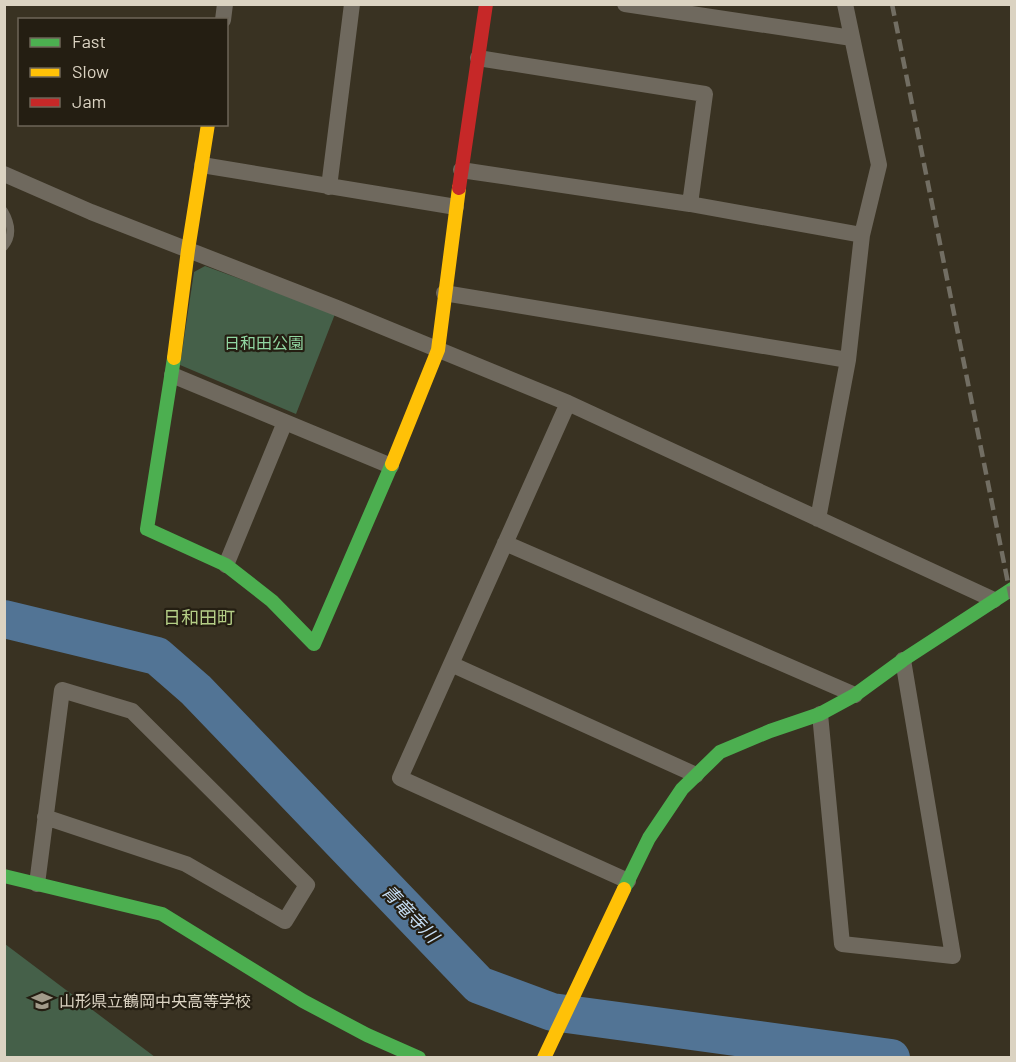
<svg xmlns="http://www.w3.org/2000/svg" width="1016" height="1062" viewBox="0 0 1016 1062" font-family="Barlow,'Noto Sans JP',sans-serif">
<rect width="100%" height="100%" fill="#393222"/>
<path fill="#456049" d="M 205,266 L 335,314 L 296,414 L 180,365 L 194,272 Z
M 4,944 L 5,944 L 155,1057 L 5,1057 Z"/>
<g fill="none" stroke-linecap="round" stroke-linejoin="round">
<path stroke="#527495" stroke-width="38" d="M 4,619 L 157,656 L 196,690 L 479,985 L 552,1012 L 891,1058"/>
<path stroke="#6f695e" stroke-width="8" d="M 4,211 C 11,223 14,235 4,247"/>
<path stroke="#6f695e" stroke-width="16" d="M 625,4 L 852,38
M 223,20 L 225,4
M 478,58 L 705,94 L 690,204
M 202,165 L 456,207
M 461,170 L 690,204 L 862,235
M 4,174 L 91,212 L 337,308 L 568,403 L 994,600
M 329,187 L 352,4
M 444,293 L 848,360
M 172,375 L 391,466
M 568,403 L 400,778 L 628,881
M 818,519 L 848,360 L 862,235 L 879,165 L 845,4
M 505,543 L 855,695
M 226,565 L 285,422
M 451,664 L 696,775
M 820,714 L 842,944 L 953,956 L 903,660
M 37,884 L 62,690 L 132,711 L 307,885 L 285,921 L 186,864 L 45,817"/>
<path stroke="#4caf50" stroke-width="14" d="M 174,358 L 147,529 L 226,565 L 272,601 L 314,644 L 392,464
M 4,876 L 162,914 L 303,1001 L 367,1035 L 419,1058
M 624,889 L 649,838 L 682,789 L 720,752 L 770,731 L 820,714 L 855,695 L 903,660 L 1012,589"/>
<path stroke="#ffc107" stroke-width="14" d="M 174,358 L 188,250 L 208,124
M 392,464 L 438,350 L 459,188
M 544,1058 L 624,889"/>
<path stroke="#c62828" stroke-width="14" d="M 459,188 L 486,4"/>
<path stroke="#726e63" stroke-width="4.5" stroke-dasharray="12 6" stroke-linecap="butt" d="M 892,4 L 1012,603"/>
</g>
<defs>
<g id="school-bare" transform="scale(1.62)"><path d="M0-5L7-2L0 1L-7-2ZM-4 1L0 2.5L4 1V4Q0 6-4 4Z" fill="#a29b8a" stroke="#241e12" stroke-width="2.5" paint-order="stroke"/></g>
</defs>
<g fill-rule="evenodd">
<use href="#school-bare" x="42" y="1001"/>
</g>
<g text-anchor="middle" stroke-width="4.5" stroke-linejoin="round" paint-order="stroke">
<g font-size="16" fill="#91d6a1" stroke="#241e12">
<text x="264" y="349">日和田公園</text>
</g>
<g font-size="16" fill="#dbd3c2" stroke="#241e12" text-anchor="start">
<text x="59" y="1007">山形県立鶴岡中央高等学校</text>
</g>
<g font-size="18" fill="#b4ce86" stroke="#241e12">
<text x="199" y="624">日和田町</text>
</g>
<g font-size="18" font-style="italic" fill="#c5ddf4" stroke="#241e12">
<text transform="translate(410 914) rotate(46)" y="6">青竜寺川</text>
</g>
</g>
<rect width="1016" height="1062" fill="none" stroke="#dbd3c2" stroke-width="12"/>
<rect x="18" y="18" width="210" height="108" fill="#241e12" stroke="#6d6658" stroke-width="1.5"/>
<rect x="30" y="38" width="30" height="9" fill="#4caf50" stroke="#6d6658" stroke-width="1.5"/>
<text x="72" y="48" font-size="18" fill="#dbd3c2">Fast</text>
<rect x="30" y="68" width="30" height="9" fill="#ffc107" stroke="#6d6658" stroke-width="1.5"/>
<text x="72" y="78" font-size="18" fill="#dbd3c2">Slow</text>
<rect x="30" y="98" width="30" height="9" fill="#c62828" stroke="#6d6658" stroke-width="1.5"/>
<text x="72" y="108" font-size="18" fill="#dbd3c2">Jam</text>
</svg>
